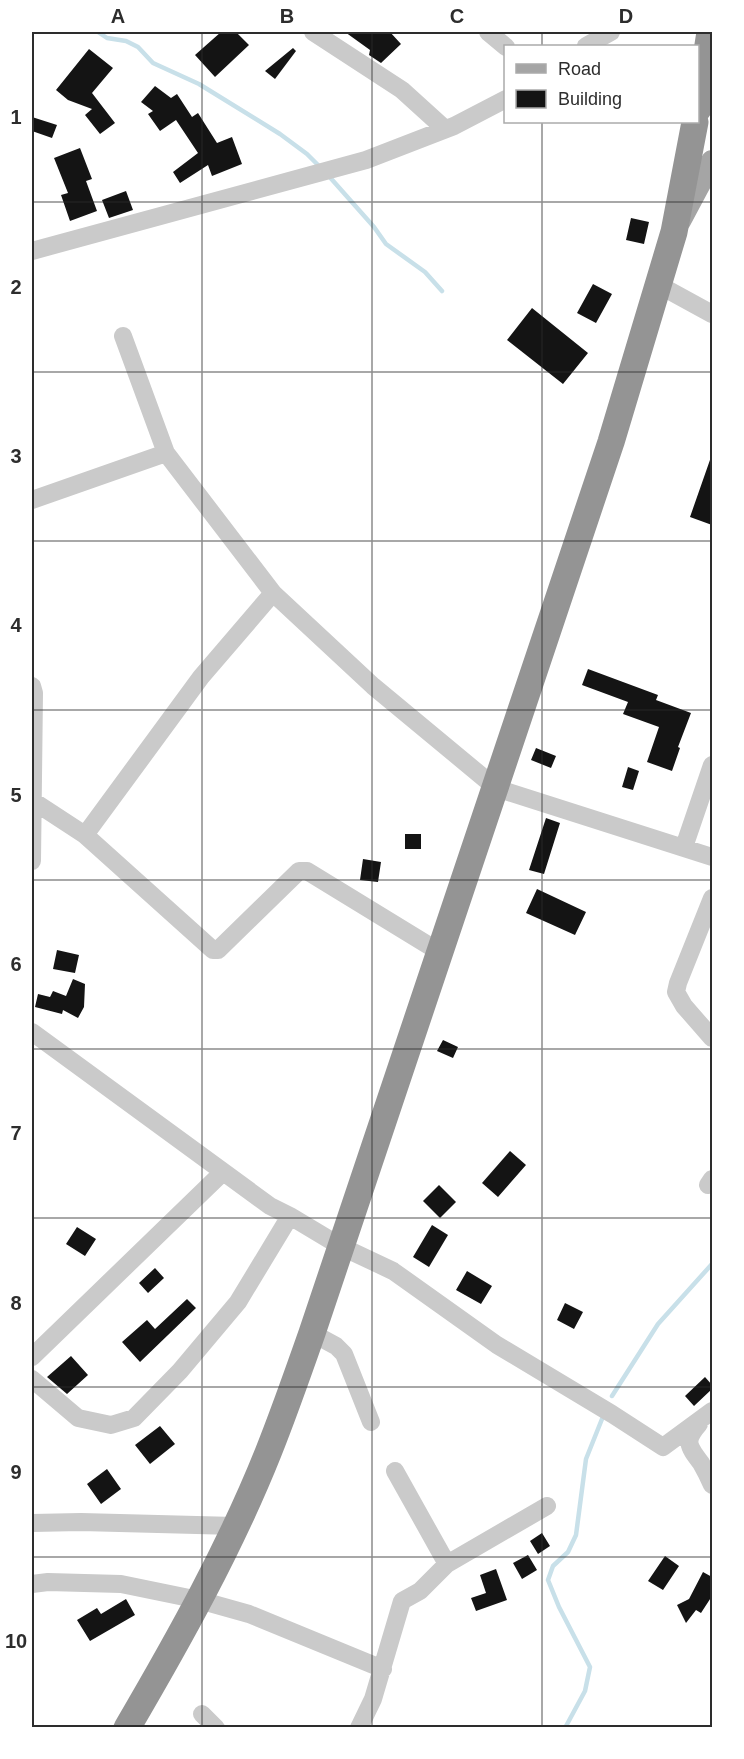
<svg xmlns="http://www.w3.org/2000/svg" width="744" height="1759" viewBox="0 0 744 1759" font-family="Arial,sans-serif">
<rect width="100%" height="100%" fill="#fff"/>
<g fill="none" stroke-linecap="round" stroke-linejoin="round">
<path stroke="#c8e0e9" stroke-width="4.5" d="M 98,32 L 107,38 L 126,41 L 138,47 L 153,63 L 199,84 L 280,134 L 307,154 L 321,168
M 327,174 L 374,227 L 386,244 L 425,272 L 442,291
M 612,1396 L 658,1324 L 712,1264
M 565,1728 L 585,1691 L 590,1667 L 559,1607 L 548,1580 L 553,1566 L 568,1552 L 576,1535 L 586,1459 L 604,1414"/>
</g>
<path fill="#141414" d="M 221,32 L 236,32 L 249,45 L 215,77 L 195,55 Z
M 345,32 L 390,32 L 401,44 L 381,63 L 369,55 L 370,50 Z
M 293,48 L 296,51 L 275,79 L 265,71 Z
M 89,49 L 113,68 L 92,93 L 115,123 L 100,134 L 85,115 L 92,109 L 68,100 L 56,90 Z
M 155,86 L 171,98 L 177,94 L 192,117 L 198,113 L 217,143 L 232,137 L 242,164 L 212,176 L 208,165 L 180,183 L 173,172 L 198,153 L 176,120 L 160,131 L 148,114 L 153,111 L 141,102 Z
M 32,117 L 57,125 L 52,138 L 32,131 Z
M 80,148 L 92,179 L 86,181 L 97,211 L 70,221 L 61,195 L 68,193 L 54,158 Z
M 126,191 L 133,210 L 109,218 L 102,200 Z
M 631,218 L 649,222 L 644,244 L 626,240 Z
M 593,284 L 612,294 L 596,323 L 577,313 Z
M 532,308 L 588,353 L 563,384 L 507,340 Z
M 711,457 L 712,457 L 712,525 L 690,517 Z
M 588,669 L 658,695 L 656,700 L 691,713 L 678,747 L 680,748 L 672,771 L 647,762 L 659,727 L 623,714 L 628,702 L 582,685 Z
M 536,748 L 556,756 L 551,768 L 531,760 Z
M 628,767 L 639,771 L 633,790 L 622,787 Z
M 546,818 L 560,823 L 544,874 L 529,870 Z
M 405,834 L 421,834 L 421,849 L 405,849 Z
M 363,859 L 381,862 L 378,882 L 360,880 Z
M 537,889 L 586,912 L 575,935 L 526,913 Z
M 57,950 L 79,955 L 75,973 L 53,969 Z
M 73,979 L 85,984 L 84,1007 L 78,1018 L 63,1010 L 62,1014 L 35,1007 L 38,994 L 50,997 L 53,991 L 66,996 Z
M 443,1040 L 458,1047 L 453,1058 L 437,1051 Z
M 510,1151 L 526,1165 L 498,1197 L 482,1183 Z
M 439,1185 L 456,1202 L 440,1218 L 423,1201 Z
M 432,1225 L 448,1235 L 429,1267 L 413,1257 Z
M 77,1227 L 96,1239 L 85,1256 L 66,1244 Z
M 155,1268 L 164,1278 L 148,1293 L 139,1283 Z
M 467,1271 L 492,1286 L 481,1304 L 456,1290 Z
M 187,1299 L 196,1308 L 140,1362 L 122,1342 L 147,1320 L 155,1329 Z
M 565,1303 L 583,1312 L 574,1329 L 557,1320 Z
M 71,1356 L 88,1375 L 67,1394 L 47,1377 Z
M 705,1377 L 712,1385 L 712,1389 L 694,1406 L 685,1396 Z
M 160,1426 L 175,1444 L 150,1464 L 135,1445 Z
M 107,1469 L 121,1489 L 101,1504 L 87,1484 Z
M 542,1533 L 550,1546 L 538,1554 L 530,1541 Z
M 528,1555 L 537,1570 L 522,1579 L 513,1563 Z
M 665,1556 L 679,1566 L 663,1590 L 648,1581 Z
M 496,1569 L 507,1600 L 476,1611 L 471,1598 L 486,1593 L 480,1575 Z
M 703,1572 L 712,1577 L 712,1596 L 701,1613 L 696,1610 L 686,1623 L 677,1605 L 689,1599 Z
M 126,1599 L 135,1615 L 90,1641 L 77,1620 L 97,1608 L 101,1614 Z"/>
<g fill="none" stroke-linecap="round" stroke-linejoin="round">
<path stroke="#cacaca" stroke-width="18" d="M 313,32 L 402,90 L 445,129
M 488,32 L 506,47
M 586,46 L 611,32
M 32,251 L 366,160 L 454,126 L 506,99
M 659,285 L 712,314
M 123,336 L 166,453 L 273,593 L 373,686 L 496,788 L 712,857
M 32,500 L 166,453
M 32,686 L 34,693 L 32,861
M 33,801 L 85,835 L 213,950 L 218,950 L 299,871 L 307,871 L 441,953
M 85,835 L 201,677 L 273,593
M 684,847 L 712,765
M 712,898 L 678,983 L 676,992 L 684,1006 L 712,1038
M 32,1032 L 270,1206 L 290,1216 L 340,1246 L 393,1271 L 497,1345 L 612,1414 L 663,1447 L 712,1411
M 708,1185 L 712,1179
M 312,1333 L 336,1346 L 344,1354 L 371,1422
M 32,1357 L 223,1172
M 32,1379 L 78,1418 L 111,1425 L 134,1418 L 180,1371 L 238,1302 L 290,1216
M 699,1424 C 684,1441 688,1446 701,1463 C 705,1470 709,1478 712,1485
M 395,1471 L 447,1564
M 32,1523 L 81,1522 L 235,1526
M 32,1584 L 48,1582 L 121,1584 L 199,1600 L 249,1614 L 383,1669
M 202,1714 L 216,1728
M 359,1728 L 373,1699 L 402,1601 L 420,1591 L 447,1564 L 547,1506"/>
<path stroke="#a5a5a5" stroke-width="22" d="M 680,221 L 712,161"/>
<path stroke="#949494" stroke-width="27" d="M 698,109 L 710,32
M 127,1728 C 179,1639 230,1548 268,1453 C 284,1413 298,1373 312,1333 L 611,442 L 674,232 L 695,122"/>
</g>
<path fill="none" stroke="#2d2d2d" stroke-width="1.5" stroke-opacity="0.55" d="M 202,32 L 202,1728M 372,32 L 372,1728M 542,32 L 542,46M 542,122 L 542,1728M 32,202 L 712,202M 32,372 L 712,372M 32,541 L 712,541M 32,710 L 712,710M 32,880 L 712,880M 32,1049 L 712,1049M 32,1218 L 712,1218M 32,1387 L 712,1387M 32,1557 L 712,1557"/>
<rect width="744" height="1759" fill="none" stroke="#ffffff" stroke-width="66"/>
<rect x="504" y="45" width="195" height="78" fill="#ffffff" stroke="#ababab" stroke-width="1.5"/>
<rect x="516" y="64" width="30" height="9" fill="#a5a5a5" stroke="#ababab" stroke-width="1.5"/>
<text x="558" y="75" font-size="18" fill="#2d2d2d">Road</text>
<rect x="516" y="90" width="30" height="18" fill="#141414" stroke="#ababab" stroke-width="1.5"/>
<text x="558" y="105" font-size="18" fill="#2d2d2d">Building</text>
<rect x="33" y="33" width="678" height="1693" fill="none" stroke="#2d2d2d" stroke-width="2"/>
<g font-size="20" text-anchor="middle" font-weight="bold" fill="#2d2d2d">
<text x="118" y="23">A</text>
<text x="287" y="23">B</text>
<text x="457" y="23">C</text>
<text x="626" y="23">D</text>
<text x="16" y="124">1</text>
<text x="16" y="294">2</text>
<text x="16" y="463">3</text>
<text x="16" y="632">4</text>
<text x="16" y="802">5</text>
<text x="16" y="971">6</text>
<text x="16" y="1140">7</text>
<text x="16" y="1310">8</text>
<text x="16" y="1479">9</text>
<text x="16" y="1648">10</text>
</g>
</svg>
